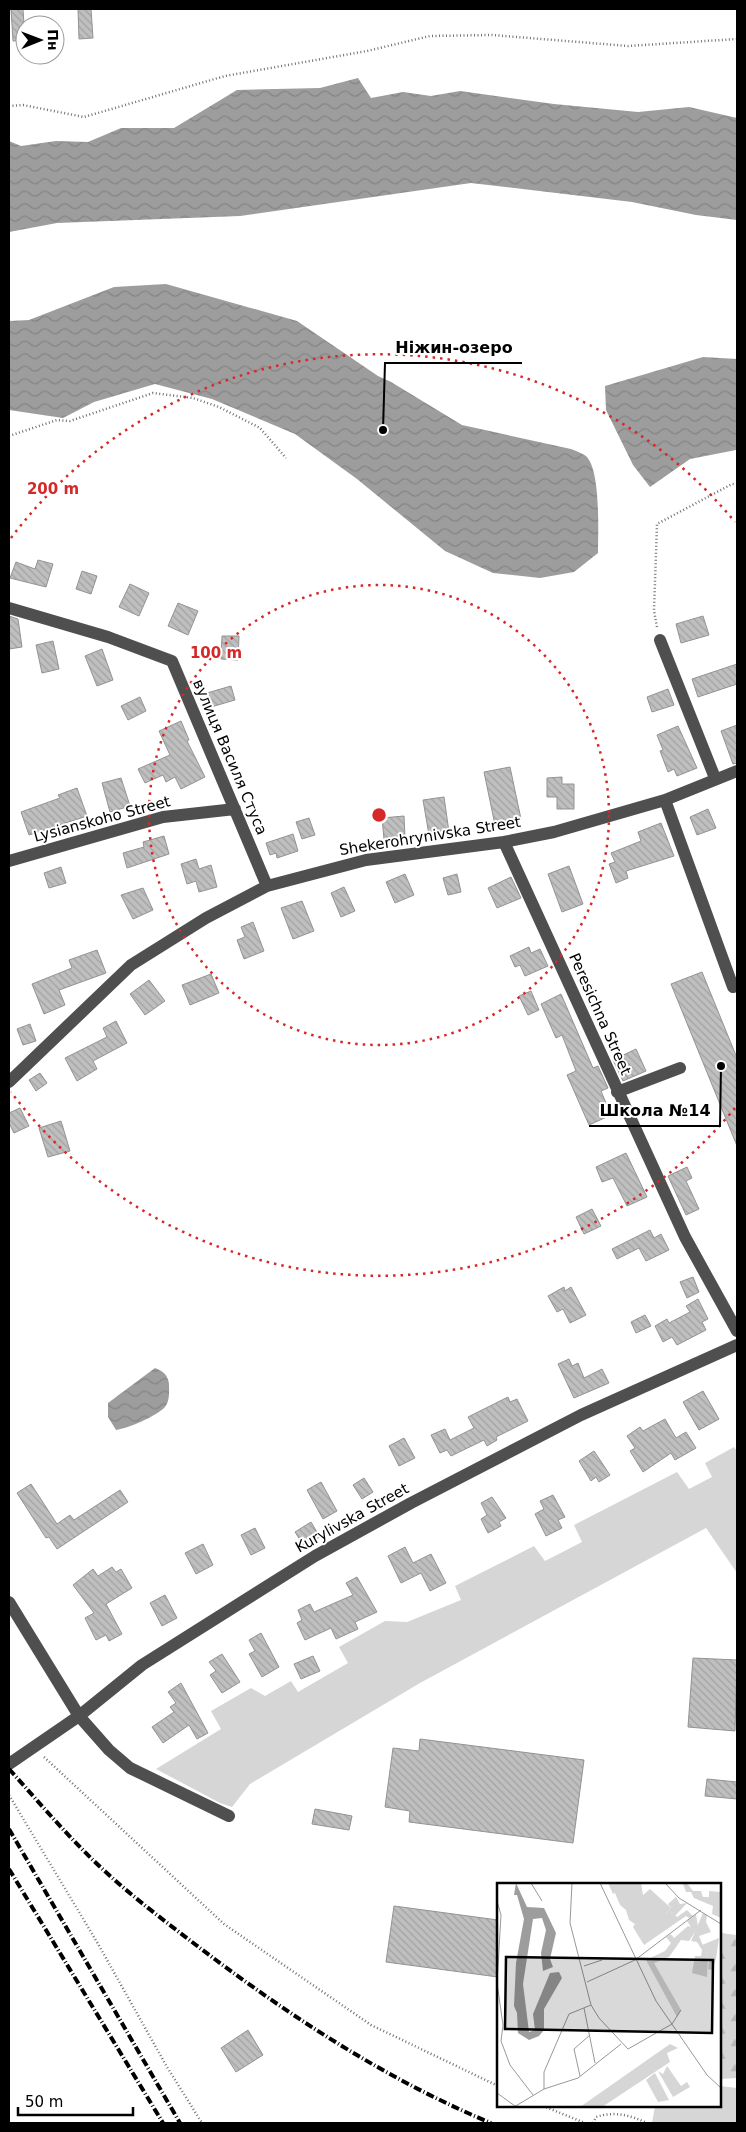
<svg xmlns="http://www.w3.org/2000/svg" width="746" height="2132" viewBox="0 0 746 2132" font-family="'DejaVu Sans',sans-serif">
<defs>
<pattern id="forest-firs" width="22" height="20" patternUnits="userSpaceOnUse" patternTransform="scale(1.25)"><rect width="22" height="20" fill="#d6d6d6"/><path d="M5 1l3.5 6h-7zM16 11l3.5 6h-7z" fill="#b6b6b6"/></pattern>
<pattern id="water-waves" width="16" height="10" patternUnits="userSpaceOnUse" patternTransform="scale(1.25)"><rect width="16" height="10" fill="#9d9d9d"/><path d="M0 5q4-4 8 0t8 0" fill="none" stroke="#858585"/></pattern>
<pattern id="building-back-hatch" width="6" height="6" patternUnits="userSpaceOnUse" patternTransform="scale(1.25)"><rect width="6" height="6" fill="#bfbfbf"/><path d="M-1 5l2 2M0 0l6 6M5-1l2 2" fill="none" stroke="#a2a2a2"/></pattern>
</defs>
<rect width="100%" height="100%" fill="#fff"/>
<path fill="url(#forest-firs)" d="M 720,1933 L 737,1935 L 737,2078 L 720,2079 Z"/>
<path fill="#d6d6d6" d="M 734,1447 L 737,1451 L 737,1573 L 706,1528 L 420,1683 L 250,1784 L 232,1807 L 220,1803 L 156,1769 L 221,1729 L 211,1711 L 251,1688 L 265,1696 L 291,1681 L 298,1692 L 348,1663 L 339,1647 L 385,1621 L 407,1622 L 461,1600 L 455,1586 L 534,1546 L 545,1561 L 582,1542 L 574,1525 L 677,1472 L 689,1489 L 712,1477 L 705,1463 Z
M 720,2086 L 737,2088 L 737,2123 L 652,2123 L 655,2106 L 720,2106 Z"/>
<path fill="url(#water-waves)" d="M 358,78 L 371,98 L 403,92 L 431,96 L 460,91 L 554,104 L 638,112 L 689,107 L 737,118 L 737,220 L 696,215 L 632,202 L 471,183 L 240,216 L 57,223 L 9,232 L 9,141 L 21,146 L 56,141 L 88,142 L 121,128 L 174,128 L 237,90 L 320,88 Z
M 166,284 L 297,321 L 378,376 L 391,382 L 462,425 L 571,449 C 576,451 582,453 586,456 C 601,470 598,533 598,553 L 574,572 L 540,578 L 493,573 L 445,551 L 357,479 L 295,434 L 212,399 L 155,384 L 94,402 L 63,418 L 9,410 L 9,321 L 29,320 L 114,287 Z
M 703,357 L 737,359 L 737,452 L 736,450 L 690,459 L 650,487 L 633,465 L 606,410 L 605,386 Z
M 155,1368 C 163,1371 168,1375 169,1384 C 169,1391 170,1401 165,1407 C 155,1417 129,1428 116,1430 L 108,1417 L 108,1403 Z"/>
<path fill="url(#building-back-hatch)" stroke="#939393" d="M 11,9 L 23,9 L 25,40 L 13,41 Z
M 78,9 L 91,9 L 93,38 L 79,39 Z
M 38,560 L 53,564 L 46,587 L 10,578 L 16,562 L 35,569 Z
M 82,571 L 97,576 L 91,594 L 76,589 Z
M 130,584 L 149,593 L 139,616 L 119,607 Z
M 178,603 L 198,611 L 188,635 L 168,626 Z
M 9,616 L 18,619 L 22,647 L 9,649 Z
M 703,616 L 709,635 L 681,643 L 676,624 Z
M 222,636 L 239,636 L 238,660 L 221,659 Z
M 53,641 L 59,669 L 42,673 L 36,645 Z
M 102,649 L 113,680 L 97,686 L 85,656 Z
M 737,664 L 737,684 L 698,697 L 692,679 Z
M 231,686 L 235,700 L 211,707 L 207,693 Z
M 668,689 L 674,705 L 652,712 L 647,697 Z
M 140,697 L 146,711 L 128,720 L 121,706 Z
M 181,721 L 189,740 L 187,741 L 205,777 L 181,789 L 175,777 L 166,782 L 163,775 L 145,783 L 138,769 L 170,755 L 159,731 Z
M 737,725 L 737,763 L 733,764 L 721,731 Z
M 678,726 L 697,768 L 677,776 L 674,769 L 668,772 L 660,751 L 663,750 L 657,735 Z
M 510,767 L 521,819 L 495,825 L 484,772 Z
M 562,777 L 562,784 L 574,784 L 574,809 L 557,809 L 557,797 L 547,797 L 547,778 Z
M 121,778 L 130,806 L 110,812 L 102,783 Z
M 77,788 L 87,816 L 29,835 L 21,812 L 60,798 L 58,795 Z
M 444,797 L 449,832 L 429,835 L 423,800 Z
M 708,809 L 716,828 L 697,835 L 690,817 Z
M 404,816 L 405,838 L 384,839 L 382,818 Z
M 309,818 L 315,835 L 302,839 L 296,822 Z
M 661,823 L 674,856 L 626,871 L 628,878 L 616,883 L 609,864 L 615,862 L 611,853 L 641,841 L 638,832 Z
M 293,834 L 298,851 L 277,858 L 276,853 L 270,855 L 266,843 Z
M 164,836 L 169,854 L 127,868 L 123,853 L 144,847 L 143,842 Z
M 196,859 L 199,869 L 211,865 L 217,887 L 199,892 L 196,881 L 187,884 L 181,864 Z
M 569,866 L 583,904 L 562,912 L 548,874 Z
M 61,867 L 66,883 L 49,888 L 44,873 Z
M 405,874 L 414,895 L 395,903 L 386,882 Z
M 457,874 L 461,892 L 448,895 L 443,878 Z
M 511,877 L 521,898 L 497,908 L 488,888 Z
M 344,887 L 355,911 L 341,917 L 331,893 Z
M 143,888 L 153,910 L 133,919 L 121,895 Z
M 302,901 L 314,931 L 293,939 L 281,908 Z
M 253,922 L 264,951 L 244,959 L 237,940 L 245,937 L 241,927 Z
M 529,947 L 531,953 L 540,949 L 548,966 L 525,976 L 520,965 L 515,967 L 510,956 Z
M 97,950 L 106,973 L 59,990 L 65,1005 L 44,1014 L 32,984 L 72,968 L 69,960 Z
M 702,972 L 737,1058 L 737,1146 L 671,984 Z
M 211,974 L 219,993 L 190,1005 L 182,985 Z
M 149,980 L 165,1001 L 145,1015 L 130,994 Z
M 531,991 L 539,1010 L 528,1015 L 519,996 Z
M 561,994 L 593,1068 L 598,1066 L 608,1088 L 601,1091 L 611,1115 L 589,1125 L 567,1075 L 576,1071 L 562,1035 L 556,1038 L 541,1004 Z
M 116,1021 L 127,1043 L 93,1061 L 97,1069 L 77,1081 L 65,1058 L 107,1037 L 103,1028 Z
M 30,1024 L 36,1041 L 23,1045 L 17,1029 Z
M 636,1049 L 646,1071 L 623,1081 L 613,1060 Z
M 40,1073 L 47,1083 L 36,1091 L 29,1080 Z
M 20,1108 L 29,1126 L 14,1133 L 9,1123 L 9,1113 Z
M 61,1121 L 70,1151 L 48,1157 L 39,1128 Z
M 626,1153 L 647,1197 L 627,1206 L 613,1178 L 602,1182 L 596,1167 Z
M 687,1167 L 692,1178 L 686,1181 L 699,1209 L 686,1215 L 668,1176 Z
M 592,1209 L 601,1226 L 584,1234 L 576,1217 Z
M 650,1230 L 654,1238 L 661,1234 L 669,1250 L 646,1261 L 639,1248 L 617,1259 L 612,1249 Z
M 693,1277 L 699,1292 L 687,1298 L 680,1282 Z
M 564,1287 L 565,1291 L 571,1287 L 586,1315 L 570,1323 L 563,1309 L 557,1312 L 548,1296 Z
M 698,1299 L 708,1319 L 702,1322 L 706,1330 L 677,1345 L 672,1337 L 663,1342 L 655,1326 L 667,1319 L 669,1323 L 690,1312 L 686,1306 Z
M 645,1315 L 651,1326 L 636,1333 L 631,1322 Z
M 569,1359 L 572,1366 L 578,1363 L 584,1378 L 602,1369 L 609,1383 L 574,1398 L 558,1364 Z
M 703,1391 L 719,1419 L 699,1430 L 683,1402 Z
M 508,1397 L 510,1402 L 517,1399 L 528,1421 L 496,1437 L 497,1440 L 487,1446 L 484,1440 L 451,1456 L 447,1450 L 440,1453 L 431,1435 L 445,1429 L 450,1440 L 474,1428 L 468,1417 Z
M 665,1419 L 676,1438 L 686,1432 L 696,1448 L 675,1460 L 671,1453 L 643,1472 L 630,1451 L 635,1448 L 627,1436 L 640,1427 L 643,1431 Z
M 404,1438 L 415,1458 L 399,1466 L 389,1446 Z
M 594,1451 L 610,1475 L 599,1482 L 596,1477 L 591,1481 L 579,1461 Z
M 364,1478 L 373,1492 L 362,1499 L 353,1485 Z
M 321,1482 L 337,1511 L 323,1519 L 307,1490 Z
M 31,1484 L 57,1524 L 70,1515 L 74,1520 L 120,1490 L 128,1502 L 57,1549 L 49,1537 L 46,1538 L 17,1493 Z
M 553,1495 L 565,1517 L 558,1520 L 562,1528 L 546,1536 L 535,1514 L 544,1509 L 540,1501 Z
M 492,1497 L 506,1518 L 499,1522 L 501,1526 L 488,1533 L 481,1519 L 487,1515 L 481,1503 Z
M 311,1522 L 320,1537 L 304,1546 L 295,1532 Z
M 255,1528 L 265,1548 L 251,1555 L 241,1535 Z
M 203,1544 L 213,1565 L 196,1574 L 185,1553 Z
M 405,1547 L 413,1563 L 431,1554 L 446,1583 L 430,1591 L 421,1573 L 401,1583 L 388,1556 Z
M 112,1567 L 116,1572 L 121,1569 L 132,1588 L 106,1604 L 122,1634 L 109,1641 L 106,1635 L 96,1640 L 85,1618 L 94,1613 L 73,1585 L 93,1569 L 98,1576 Z
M 357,1577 L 377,1612 L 355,1622 L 358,1629 L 336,1639 L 331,1628 L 305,1640 L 297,1623 L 302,1620 L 298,1610 L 310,1604 L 314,1612 L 353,1595 L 346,1583 Z
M 165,1595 L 177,1618 L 162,1626 L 150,1603 Z
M 261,1633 L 279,1667 L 262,1677 L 249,1654 L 255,1651 L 249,1640 Z
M 222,1654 L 240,1682 L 222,1693 L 210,1675 L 216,1671 L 209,1662 Z
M 313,1656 L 320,1671 L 301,1679 L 294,1664 Z
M 693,1658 L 737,1660 L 735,1731 L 688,1727 Z
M 181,1683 L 208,1733 L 197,1739 L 189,1725 L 163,1743 L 152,1727 L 174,1712 L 170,1707 L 176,1703 L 168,1692 Z
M 420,1739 L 584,1760 L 573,1843 L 409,1822 L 410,1811 L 385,1807 L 393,1748 L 419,1751 Z
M 707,1779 L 737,1782 L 737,1799 L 705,1796 Z
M 315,1809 L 352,1816 L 349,1830 L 312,1824 Z
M 394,1906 L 498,1920 L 498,1977 L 386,1962 Z
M 248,2030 L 263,2055 L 236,2072 L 221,2048 Z"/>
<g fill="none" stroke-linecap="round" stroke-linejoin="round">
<path stroke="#717171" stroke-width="2.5" stroke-dasharray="1 2.5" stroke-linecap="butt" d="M 9,106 L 23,105 L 84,117 L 225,76 L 367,51 L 430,36 L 492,35 L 628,46 L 737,39
M 9,436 L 57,420 L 70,421 L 153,393 L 193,398 L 219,407 L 260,428 L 286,458
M 657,627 L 654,611 L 657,524 L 732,484 L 737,484
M 44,1757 L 224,1924 L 371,2025 L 498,2086
M 9,1795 L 97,1942 L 167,2067 L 202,2123
M 543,2106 L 585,2123
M 593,2123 L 596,2117 C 614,2111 630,2115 647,2123"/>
<path stroke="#4f4f4f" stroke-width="12" d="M 9,608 L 108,637 L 172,661 L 267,886
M 660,640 L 715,778
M 665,800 L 733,987
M 504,842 L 685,1237 L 737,1331
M 9,861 L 163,817 L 235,809
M 9,1082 L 131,965 L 206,918 L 267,886 L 366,860 L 504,842 L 554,832 L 665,800 L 737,771
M 617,1092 L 680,1068
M 9,1602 L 79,1716 L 109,1750 L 130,1768 L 229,1816
M 9,1764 L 79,1716 L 142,1665 L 315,1556 L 411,1503 L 581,1415 L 737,1345"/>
<path stroke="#000" stroke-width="4" stroke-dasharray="8 2.5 1 2.5" stroke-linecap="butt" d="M 9,1769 C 37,1800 64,1832 94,1861 C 126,1892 162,1919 196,1945 C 288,2015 385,2079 491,2123
M 9,1829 L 180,2123
M 9,1869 L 163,2123"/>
</g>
<g fill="none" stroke="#d62828" stroke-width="2.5" stroke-dasharray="2.5 5">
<circle cx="379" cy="815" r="230"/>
<path d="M735 1108A461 461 0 0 1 11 1092M11 538A461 461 0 0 1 735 522"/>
</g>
<g text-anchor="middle" stroke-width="4" stroke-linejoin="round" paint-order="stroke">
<g font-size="15" fill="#000" stroke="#fff">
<text transform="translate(230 757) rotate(67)" y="5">вулиця Василя Стуса</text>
<text transform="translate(102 819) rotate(-15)" y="5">Lysianskoho Street</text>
<text transform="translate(430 836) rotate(-9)" y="5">Shekerohrynivska Street</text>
<text transform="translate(600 1014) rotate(66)" y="5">Peresichna Street</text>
<text transform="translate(352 1518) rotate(-29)" y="5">Kurylivska Street</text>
</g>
</g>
<g transform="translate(497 1883)">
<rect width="224" height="224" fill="#fff"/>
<path d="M 170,183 L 184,203 L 190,199 L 193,204 L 176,214 L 161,188 L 166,191 ZM 158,190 L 172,217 L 161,219 L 149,197 Z" fill="#d6d6d6"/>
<path d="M 179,14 L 183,21 L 190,20 L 178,33 L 175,29 L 171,33 L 169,30 L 174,25 L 171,21 ZM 206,30 L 210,32 L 209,39 L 214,49 L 202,53 L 211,75 L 210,94 L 195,90 L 198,73 L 204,73 L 205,67 L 200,59 L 194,58 ZM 173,161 L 181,165 L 170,170 L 173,179 L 105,224 L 83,224 Z" fill="#d6d6d6"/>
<path d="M 111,0 L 144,0 L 146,12 L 153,6 L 174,25 L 169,30 L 171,32 L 175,29 L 180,34 L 190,27 L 196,33 L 192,35 L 189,33 L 147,62 L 136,44 L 138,41 L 132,37 L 129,27 L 123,22 L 118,10 L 116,11 ZM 180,0 L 190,0 L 196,8 L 204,8 L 206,14 L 212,14 L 212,8 L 224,9 L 224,35 L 215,31 L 216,23 L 197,15 L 194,9 L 189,9 L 186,1 ZM 199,31 L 201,44 L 192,58 L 184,57 L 172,74 L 157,80 L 184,127 L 180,134 L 149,77 L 168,68 L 174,60 L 169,54 L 174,51 L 177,55 L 191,43 L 194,44 L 190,38 ZM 222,55 L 219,76 L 215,87 L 211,86 L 212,77 L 205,62 Z" fill="#d6d6d6"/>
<path d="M 19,0 L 30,24 L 47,25 L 59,50 L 53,76 L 56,84 L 46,88 L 44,70 L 49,47 L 45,35 L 36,36 L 26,101 L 32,149 L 38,147 L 36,131 L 53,90 L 62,89 L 65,95 L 47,126 L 47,147 L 42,153 L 32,157 L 21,150 L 20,130 L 17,123 L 19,80 L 27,36 L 20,12 L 17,12 Z" fill="#9d9d9d"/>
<path fill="none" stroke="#999" stroke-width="1" d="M 34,0 L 45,18M 75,0 L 73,40 L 94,122 L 102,135 L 131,166 L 175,141 L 184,127M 103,0 L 159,118 L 210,192 L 224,205M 168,0 L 182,15 L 224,41M 0,18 L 4,32 L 0,100 L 6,142 L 4,158 L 13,182 L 36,212M 87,83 L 105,77M 90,99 L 138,77 L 204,27M 87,125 L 98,180M 83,193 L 77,166 L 93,152M 47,206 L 47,189 L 72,131 L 94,122M 0,210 L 18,223M 17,224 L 47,206 L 81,195 L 124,161"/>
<path fill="#000" fill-opacity="0.15" stroke="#000" stroke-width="2.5" d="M 9,74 L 216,77 L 215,150 L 8,146 Z"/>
<rect width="224" height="224" fill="none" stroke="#000" stroke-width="2.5"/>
</g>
<circle cx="379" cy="815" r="8" fill="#d62828" stroke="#fff" stroke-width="2.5"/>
<g font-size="15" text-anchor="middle" font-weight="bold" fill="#d62828" stroke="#fff" stroke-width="4" stroke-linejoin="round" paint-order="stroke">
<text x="53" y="494">200 m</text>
<text x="216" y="658">100 m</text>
</g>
<path fill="none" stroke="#000" stroke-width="2" d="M383 430L385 363H522M721 1066L720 1126H589"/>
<g fill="#000" stroke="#fff" stroke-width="2">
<circle cx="383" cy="430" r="5"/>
<circle cx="721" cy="1066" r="5"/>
</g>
<g font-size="16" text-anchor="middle" font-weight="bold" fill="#000" stroke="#fff" stroke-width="4" stroke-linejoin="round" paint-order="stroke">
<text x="454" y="353">Ніжин-озеро</text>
<text x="655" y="1116">Школа №14</text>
</g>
<rect width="746" height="2132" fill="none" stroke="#000000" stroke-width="20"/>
<g transform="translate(40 40) rotate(89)"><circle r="24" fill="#ffffff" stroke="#999999"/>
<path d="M0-4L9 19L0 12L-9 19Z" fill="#000000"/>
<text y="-8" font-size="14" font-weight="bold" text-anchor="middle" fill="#000000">Пн</text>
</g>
<path d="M18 2107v8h115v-8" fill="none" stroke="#000000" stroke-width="2.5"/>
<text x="25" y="2107" font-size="15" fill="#000000" stroke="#ffffff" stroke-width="4" paint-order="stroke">50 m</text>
</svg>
